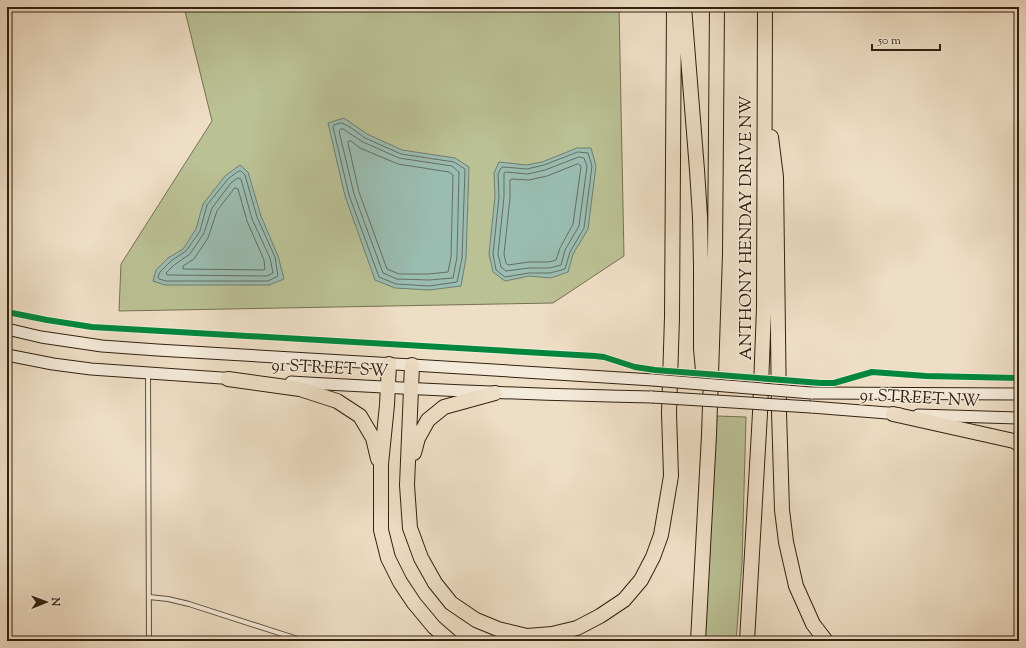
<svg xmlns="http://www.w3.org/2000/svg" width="1026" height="648" viewBox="0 0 1026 648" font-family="'Sorts Mill Goudy',serif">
<rect width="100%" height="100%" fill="#eedec5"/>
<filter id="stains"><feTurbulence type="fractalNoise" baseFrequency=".005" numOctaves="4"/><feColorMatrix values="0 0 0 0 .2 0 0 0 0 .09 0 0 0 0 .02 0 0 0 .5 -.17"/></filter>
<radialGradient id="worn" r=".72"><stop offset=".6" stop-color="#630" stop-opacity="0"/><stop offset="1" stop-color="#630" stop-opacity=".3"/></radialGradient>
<path fill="#bac194" stroke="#767152" d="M 184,7 L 619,7 L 624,256 L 553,303 L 119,311 L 121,264 L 212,121 Z
M 717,416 L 746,417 L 742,564 L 736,641 L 705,641 Z"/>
<path fill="#9abcb1" stroke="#707e71" d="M 344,118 L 367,134 L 402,150 L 455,158 L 469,167 L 466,258 L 461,286 L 429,290 L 395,288 L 375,280 L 345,196 L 328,123 Z
M 577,148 L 591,148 L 596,166 L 588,229 L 573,254 L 568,272 L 551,278 L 529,276 L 505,281 L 493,272 L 489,254 L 495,196 L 494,173 L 499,162 L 526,165 L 542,162 Z
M 240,165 L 248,172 L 261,216 L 278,256 L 284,279 L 269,285 L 165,285 L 153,281 L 156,270 L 168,258 L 183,249 L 196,229 L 203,204 L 225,176 Z"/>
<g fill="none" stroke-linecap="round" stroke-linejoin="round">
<path stroke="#666e61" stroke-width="1" d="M 342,123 L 350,127 L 365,138 L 401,154 L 454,162 L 465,169 L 462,258 L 457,282 L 429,286 L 396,284 L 379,277 L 349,195 L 333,127 L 334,125 Z
M 341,129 L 343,129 L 363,142 L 399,158 L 452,166 L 459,172 L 457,257 L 453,278 L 429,280 L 397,279 L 383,273 L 354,194 L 339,131 Z
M 349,141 L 351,141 L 360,148 L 398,164 L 449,172 L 453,175 L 451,257 L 448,272 L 428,274 L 399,274 L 387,269 L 359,192 L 348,143 Z
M 578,152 L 588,153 L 592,166 L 584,228 L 570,252 L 565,269 L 550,273 L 529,273 L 505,277 L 496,270 L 493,254 L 499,197 L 498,174 L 501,168 L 503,167 L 527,169 L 544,165 Z
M 579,157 L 584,158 L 587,166 L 579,226 L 565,250 L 561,265 L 550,268 L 529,268 L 506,271 L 501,267 L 498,254 L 504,197 L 504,173 L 506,172 L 528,174 L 545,170 Z
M 578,164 L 580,165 L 581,167 L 573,224 L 560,248 L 556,260 L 549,262 L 529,262 L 508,265 L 506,263 L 504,254 L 510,198 L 510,180 L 512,179 L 529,180 L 547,176 Z
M 239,171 L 241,171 L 245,175 L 257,217 L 275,257 L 278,276 L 268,281 L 166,281 L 159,279 L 158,277 L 160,272 L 171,261 L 186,251 L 200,231 L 207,205 L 228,179 Z
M 238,178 L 241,179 L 252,219 L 270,258 L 273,273 L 267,276 L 167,275 L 166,273 L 174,265 L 190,254 L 204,233 L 212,208 L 231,183 Z
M 235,188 L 238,189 L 247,221 L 264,260 L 265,269 L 264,270 L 183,269 L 183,266 L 194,259 L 208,238 L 217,211 Z"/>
<g stroke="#61503e" stroke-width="6">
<path id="lane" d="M 148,373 L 149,641
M 149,597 L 168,599 L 189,604 L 304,641"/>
</g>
<g stroke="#322111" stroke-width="13">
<path id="secondary" d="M 7,329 L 41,337 L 102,346 L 157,350 L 412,365 L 653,380
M 7,355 L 53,364 L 91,369 L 236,379
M 291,382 C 411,389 531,395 652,397
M 811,393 L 1019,394
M 811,407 L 900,414
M 918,415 L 1019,418"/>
</g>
<g stroke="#322111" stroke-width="16">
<path id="highway" d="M 684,7 L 697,170 L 700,217 L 701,266 L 701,349 L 703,370
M 771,137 L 776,177 L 779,412 L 782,510 L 786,542 L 796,586 L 813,624 L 826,641
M 389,364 L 387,405 L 381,464 L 381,530 L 388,558 L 400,582 L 414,603 L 434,627 L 450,641
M 412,365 L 407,485 L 410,528 L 421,558 L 435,583 L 451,603 L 476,620 L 498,629 L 527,636 L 552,634 L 577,628 L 600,616 L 624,600 L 641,580 L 653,557 L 661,535 L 671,476 L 669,413 L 672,317 L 674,7
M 228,379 L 300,389 L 337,401 L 360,416 L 373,438 L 378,459
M 893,414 L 1014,441 L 1019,444
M 414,453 L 418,438 L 428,420 L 444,407 L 495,393
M 698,641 L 709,435 L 715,254 L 717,7
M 747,641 L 760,413 L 764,308 L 765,7"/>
</g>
<use href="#lane" stroke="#f4ead9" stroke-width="4"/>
<use href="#secondary" stroke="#f4ead9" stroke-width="11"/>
<use href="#highway" stroke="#eedec5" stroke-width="14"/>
<g stroke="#322111" stroke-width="13" stroke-linecap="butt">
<path id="secondary-bridge" d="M 653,380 L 811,393
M 652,397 L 811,407"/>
</g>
<use href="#secondary-bridge" stroke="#f4ead9" stroke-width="11"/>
<g stroke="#f4ead9" stroke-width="8">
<path id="cycleway" d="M 7,312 L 47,320 L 92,327 L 595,356 L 604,357 L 635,367 L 655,370 L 821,383 L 834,383 L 872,372 L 926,376 L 1019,378"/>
</g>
<use href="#cycleway" stroke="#00873e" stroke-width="6"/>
</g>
<g text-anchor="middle" stroke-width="3" stroke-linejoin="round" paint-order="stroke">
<g font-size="17" fill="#322111" stroke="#f4ead9">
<text transform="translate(745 228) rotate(-90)" y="6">ANTHONY HENDAY DRIVE NW</text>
<text transform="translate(330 367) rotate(3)" y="6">91 STREET SW</text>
<text transform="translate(920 397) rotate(3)" y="6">91 STREET NW</text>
</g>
</g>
<rect width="1026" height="648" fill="none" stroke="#eedec5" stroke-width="24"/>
<rect x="8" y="8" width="1010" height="632" fill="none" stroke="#322111" stroke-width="2"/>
<rect x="12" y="12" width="1002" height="624" fill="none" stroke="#322111"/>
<g transform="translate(46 602) rotate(89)" stroke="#f4ead9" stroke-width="3" paint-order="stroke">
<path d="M0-3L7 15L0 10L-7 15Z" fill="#322111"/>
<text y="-6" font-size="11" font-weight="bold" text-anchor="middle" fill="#322111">N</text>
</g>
<path d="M872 44v6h68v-6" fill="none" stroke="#322111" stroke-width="2"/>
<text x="878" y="44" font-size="12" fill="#322111" stroke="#f4ead9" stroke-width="3" paint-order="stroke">50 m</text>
<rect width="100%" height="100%" filter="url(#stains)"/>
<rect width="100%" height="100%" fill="url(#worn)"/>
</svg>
